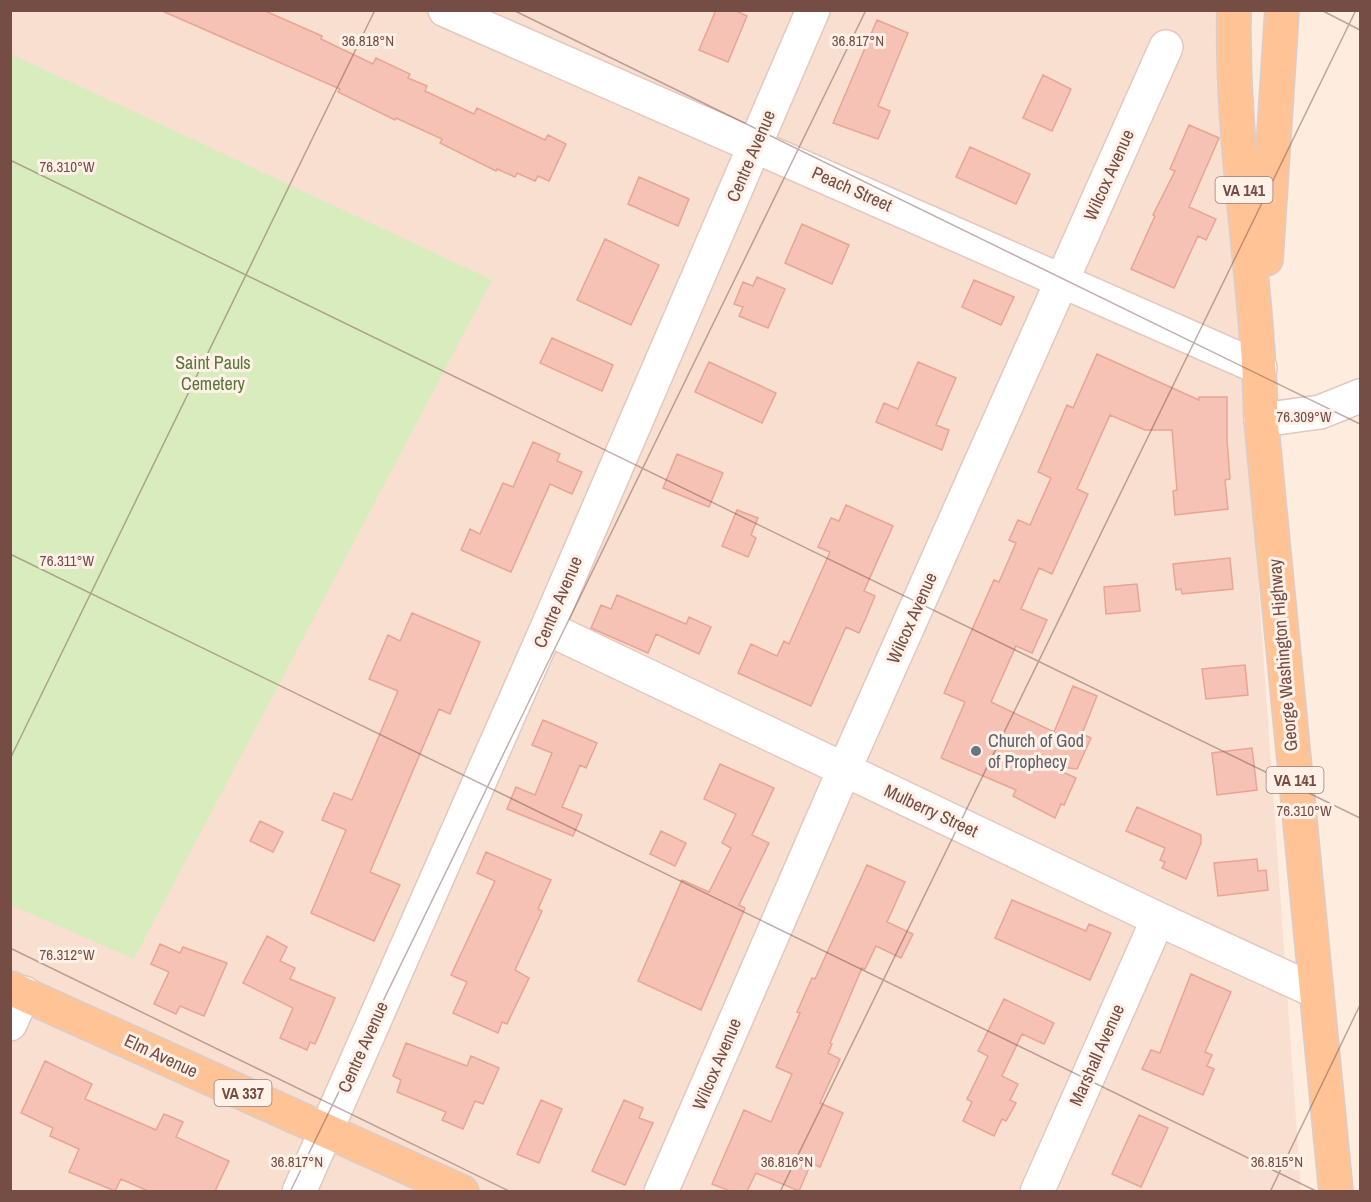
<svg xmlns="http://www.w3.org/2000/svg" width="1371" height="1202" viewBox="0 0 1371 1202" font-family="'Archivo Narrow',sans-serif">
<rect width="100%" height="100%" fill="#feecdf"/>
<path fill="#f8dfd0" d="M 10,11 L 1218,11 L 1301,1191 L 11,1191 Z"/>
<path fill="#d9ecbd" d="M 11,54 L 492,280 L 134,959 L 11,905 Z"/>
<path fill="#f5c2b5" stroke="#e9a494" stroke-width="1.5" d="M 160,10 L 263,10 L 322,36 L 321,39 L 373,64 L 376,58 L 410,74 L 408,78 L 427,86 L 425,91 L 474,114 L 477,108 L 545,140 L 548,135 L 566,144 L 549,181 L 538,176 L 535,181 L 517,173 L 515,177 L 497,169 L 496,171 L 440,143 L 442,139 L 396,118 L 395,120 L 338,92 L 340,89 Z
M 716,10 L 734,10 L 747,16 L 728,62 L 699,50 Z
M 877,20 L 908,33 L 878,106 L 890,111 L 878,139 L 833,123 Z
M 1043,75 L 1071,89 L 1052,131 L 1023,118 Z
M 1189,125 L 1219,138 L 1189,207 L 1216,219 L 1206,240 L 1198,236 L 1174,288 L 1131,269 L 1155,216 L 1153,215 L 1175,171 L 1170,169 Z
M 970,147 L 1030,174 L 1016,204 L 956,177 Z
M 639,177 L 689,199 L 678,226 L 628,204 Z
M 802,224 L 849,245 L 832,284 L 785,263 Z
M 605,239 L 659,265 L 631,325 L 577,300 Z
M 757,277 L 785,289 L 768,328 L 739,316 L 743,307 L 734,304 L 743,282 L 753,286 Z
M 974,280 L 1014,297 L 1001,325 L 962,307 Z
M 552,338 L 613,365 L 602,391 L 540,363 Z
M 1097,354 L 1199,400 L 1199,397 L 1227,397 L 1227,440 L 1230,479 L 1225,480 L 1228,509 L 1175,515 L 1173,491 L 1177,490 L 1172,430 L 1145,430 L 1110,415 L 1077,489 L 1088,494 L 1052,574 L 1039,568 L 1021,609 L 1047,620 L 1032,653 L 1016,646 L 991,702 L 1054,732 L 1073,686 L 1097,696 L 1082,734 L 1091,738 L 1077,769 L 1050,766 L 1076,778 L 1064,805 L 1061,804 L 1055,818 L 1013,796 L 1016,790 L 941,758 L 965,702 L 944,693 L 994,580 L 999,582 L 1016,543 L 1009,540 L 1018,520 L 1030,525 L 1051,478 L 1038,472 L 1067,405 L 1073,408 Z
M 709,362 L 776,393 L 762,423 L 695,392 Z
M 918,362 L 956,378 L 936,425 L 949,430 L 942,450 L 876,422 L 884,403 L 898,409 Z
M 533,442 L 560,454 L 557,461 L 582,472 L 572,494 L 550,484 L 511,572 L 461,550 L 470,529 L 480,534 L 503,483 L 513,487 Z
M 677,454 L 723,473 L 709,507 L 663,488 Z
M 846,505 L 893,526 L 864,591 L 875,596 L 865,620 L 859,633 L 846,627 L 811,706 L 738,673 L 751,644 L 777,656 L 784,641 L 789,644 L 830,552 L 818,547 L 831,518 L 839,521 Z
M 737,510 L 758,518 L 751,535 L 756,538 L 748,557 L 722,546 Z
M 1230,558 L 1233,589 L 1182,594 L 1181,589 L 1176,590 L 1173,564 Z
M 1137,584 L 1140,611 L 1106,614 L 1104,587 Z
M 617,595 L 686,624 L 689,617 L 711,627 L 699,654 L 656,634 L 648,653 L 591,628 L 601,605 L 611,609 Z
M 412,613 L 480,642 L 450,714 L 439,709 L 370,872 L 400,885 L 374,941 L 311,913 L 346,830 L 322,820 L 334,793 L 352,800 L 398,691 L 369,679 L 388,635 L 400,641 Z
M 1245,665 L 1248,695 L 1206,699 L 1202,669 Z
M 543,720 L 597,743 L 586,768 L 580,765 L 562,807 L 582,815 L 573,836 L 507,809 L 516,787 L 535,795 L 552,753 L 532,745 Z
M 1252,748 L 1257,790 L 1217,795 L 1212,753 Z
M 720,764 L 774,788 L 752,835 L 769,843 L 739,905 L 745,908 L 701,1010 L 638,981 L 682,880 L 709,892 L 731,848 L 722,843 L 736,814 L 704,799 Z
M 1137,807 L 1201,835 L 1201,843 L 1186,879 L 1162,868 L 1165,862 L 1160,860 L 1165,848 L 1126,831 Z
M 260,821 L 283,832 L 273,852 L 250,841 Z
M 661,831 L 686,843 L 675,866 L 650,854 Z
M 486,852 L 551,880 L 538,909 L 542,911 L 515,970 L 529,978 L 507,1024 L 502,1022 L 498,1033 L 453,1013 L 467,982 L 451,975 L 495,881 L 477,873 Z
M 1257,859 L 1258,871 L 1266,870 L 1268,890 L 1218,896 L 1214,863 Z
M 867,865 L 905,882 L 887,922 L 913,934 L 901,958 L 876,946 L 865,969 L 862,968 L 830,1043 L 832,1044 L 828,1053 L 840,1059 L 820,1103 L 843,1113 L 820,1167 L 811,1163 L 799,1191 L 756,1173 L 747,1191 L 730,1191 L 712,1184 L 744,1110 L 771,1122 L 792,1074 L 776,1067 L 800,1013 L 797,1012 L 812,978 L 815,979 Z
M 1012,900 L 1086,931 L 1089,924 L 1111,933 L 1090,980 L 995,938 Z
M 267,936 L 287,947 L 280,961 L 295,968 L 290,979 L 335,998 L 315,1044 L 310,1042 L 307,1050 L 280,1038 L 293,1008 L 243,983 Z
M 160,944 L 180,953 L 183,947 L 227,963 L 204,1016 L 180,1006 L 176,1014 L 154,1004 L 169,972 L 151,964 Z
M 1191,974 L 1231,992 L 1205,1052 L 1212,1055 L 1207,1066 L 1214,1069 L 1203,1095 L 1142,1069 L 1151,1050 L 1160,1053 Z
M 1004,999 L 1054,1023 L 1044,1044 L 1022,1034 L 1002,1076 L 1018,1084 L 1010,1100 L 1016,1103 L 1006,1121 L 1002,1119 L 994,1136 L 963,1121 L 972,1102 L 967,1099 L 988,1056 L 978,1051 Z
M 406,1043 L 467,1066 L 471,1056 L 499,1068 L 483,1104 L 475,1101 L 463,1129 L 442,1120 L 446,1112 L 397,1092 L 401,1080 L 393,1076 Z
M 45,1061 L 92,1084 L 85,1099 L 156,1130 L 164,1114 L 183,1122 L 176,1137 L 229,1161 L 215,1191 L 148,1191 L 121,1179 L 115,1191 L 69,1172 L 79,1149 L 50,1136 L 53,1128 L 21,1113 Z
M 541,1100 L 562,1109 L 539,1163 L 517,1154 Z
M 624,1100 L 643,1108 L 639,1118 L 653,1123 L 625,1185 L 592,1171 Z
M 1139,1115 L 1168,1128 L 1141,1187 L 1112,1174 Z"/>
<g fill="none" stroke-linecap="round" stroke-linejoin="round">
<g stroke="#e4c8be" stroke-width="36">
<path id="minor" d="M 445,10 L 1260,368
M 1261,420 L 1320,412 L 1360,396
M 547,628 L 1158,919 L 1315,991
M 10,1024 L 24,993
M 299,1192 L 547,628 L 813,10
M 661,1192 L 844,770 L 1166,47
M 1037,1192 L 1158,919"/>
</g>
<g stroke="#d9cdcb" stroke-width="36">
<path id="major" d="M 1234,10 C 1231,147 1258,283 1261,420 L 1336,1192
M 1266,259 L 1282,10
M 10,988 L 462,1192"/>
</g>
<use href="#minor" stroke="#fff" stroke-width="33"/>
<use href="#major" stroke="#ffc395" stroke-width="33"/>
</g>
<path fill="none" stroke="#764d45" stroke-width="1.5" stroke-opacity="0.45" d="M 513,10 L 1360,424M 1321,10 L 1360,30M 10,160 L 1360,818M 10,554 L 1318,1192M 10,759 L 375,10M 10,948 L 511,1192M 290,1192 L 866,10M 780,1192 L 1356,10M 1270,1192 L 1360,1005"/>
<circle fill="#6b7280" stroke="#fff1e7" stroke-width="2" cx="976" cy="751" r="6"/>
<g text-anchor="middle" stroke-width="6" stroke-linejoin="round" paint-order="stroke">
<g fill="#fff1e7" stroke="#9f7e76" stroke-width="1.5">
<rect x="1215.5" y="177" width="57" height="26" rx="4.5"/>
<rect x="1266.5" y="767" width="57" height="26" rx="4.5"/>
<rect x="214.5" y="1080" width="57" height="26" rx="4.5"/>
</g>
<g font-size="16" font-weight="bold" fill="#764d45">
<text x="1244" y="196">VA 141</text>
<text x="1295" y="786">VA 141</text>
<text x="243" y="1099">VA 337</text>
</g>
<g font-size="18" fill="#764d45" stroke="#fff1e7">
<text transform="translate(751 156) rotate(-67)" y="6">Centre Avenue</text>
<text transform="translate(1109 175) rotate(-66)" y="6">Wilcox Avenue</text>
<text transform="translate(852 189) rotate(24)" y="6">Peach Street</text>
<text transform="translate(558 602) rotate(-67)" y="6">Centre Avenue</text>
<text transform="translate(912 618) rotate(-66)" y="6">Wilcox Avenue</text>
<text transform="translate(1283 655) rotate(-95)" y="6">George Washington Highway</text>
<text transform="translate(931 811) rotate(25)" y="6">Mulberry Street</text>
<text transform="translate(363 1047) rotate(-66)" y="6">Centre Avenue</text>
<text transform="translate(1097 1055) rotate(-66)" y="6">Marshall Avenue</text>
<text transform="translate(161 1056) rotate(25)" y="6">Elm Avenue</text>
<text transform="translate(717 1064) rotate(-67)" y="6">Wilcox Avenue</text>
</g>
<g font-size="18" fill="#58773a" stroke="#fff1e7">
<text x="213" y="369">Saint Pauls<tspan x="213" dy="21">Cemetery</tspan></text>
</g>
<g font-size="18" fill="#5b616d" stroke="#fff1e7" text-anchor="start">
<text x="988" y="747">Church of God<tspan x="988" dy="21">of Prophecy</tspan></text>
</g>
</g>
<g font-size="15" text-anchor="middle" fill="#764d45" stroke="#fff1e7" stroke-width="6" stroke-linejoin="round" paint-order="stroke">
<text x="368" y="46">36.818°N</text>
<text x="858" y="46">36.817°N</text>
<text x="67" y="172">76.310°W</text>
<text x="1304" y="422">76.309°W</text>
<text x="67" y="566">76.311°W</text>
<text x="1304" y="816">76.310°W</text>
<text x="67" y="960">76.312°W</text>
<text x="297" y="1167">36.817°N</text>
<text x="787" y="1167">36.816°N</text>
<text x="1277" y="1167">36.815°N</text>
</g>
<rect width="1371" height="1202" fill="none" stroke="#764d45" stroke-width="24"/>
</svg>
